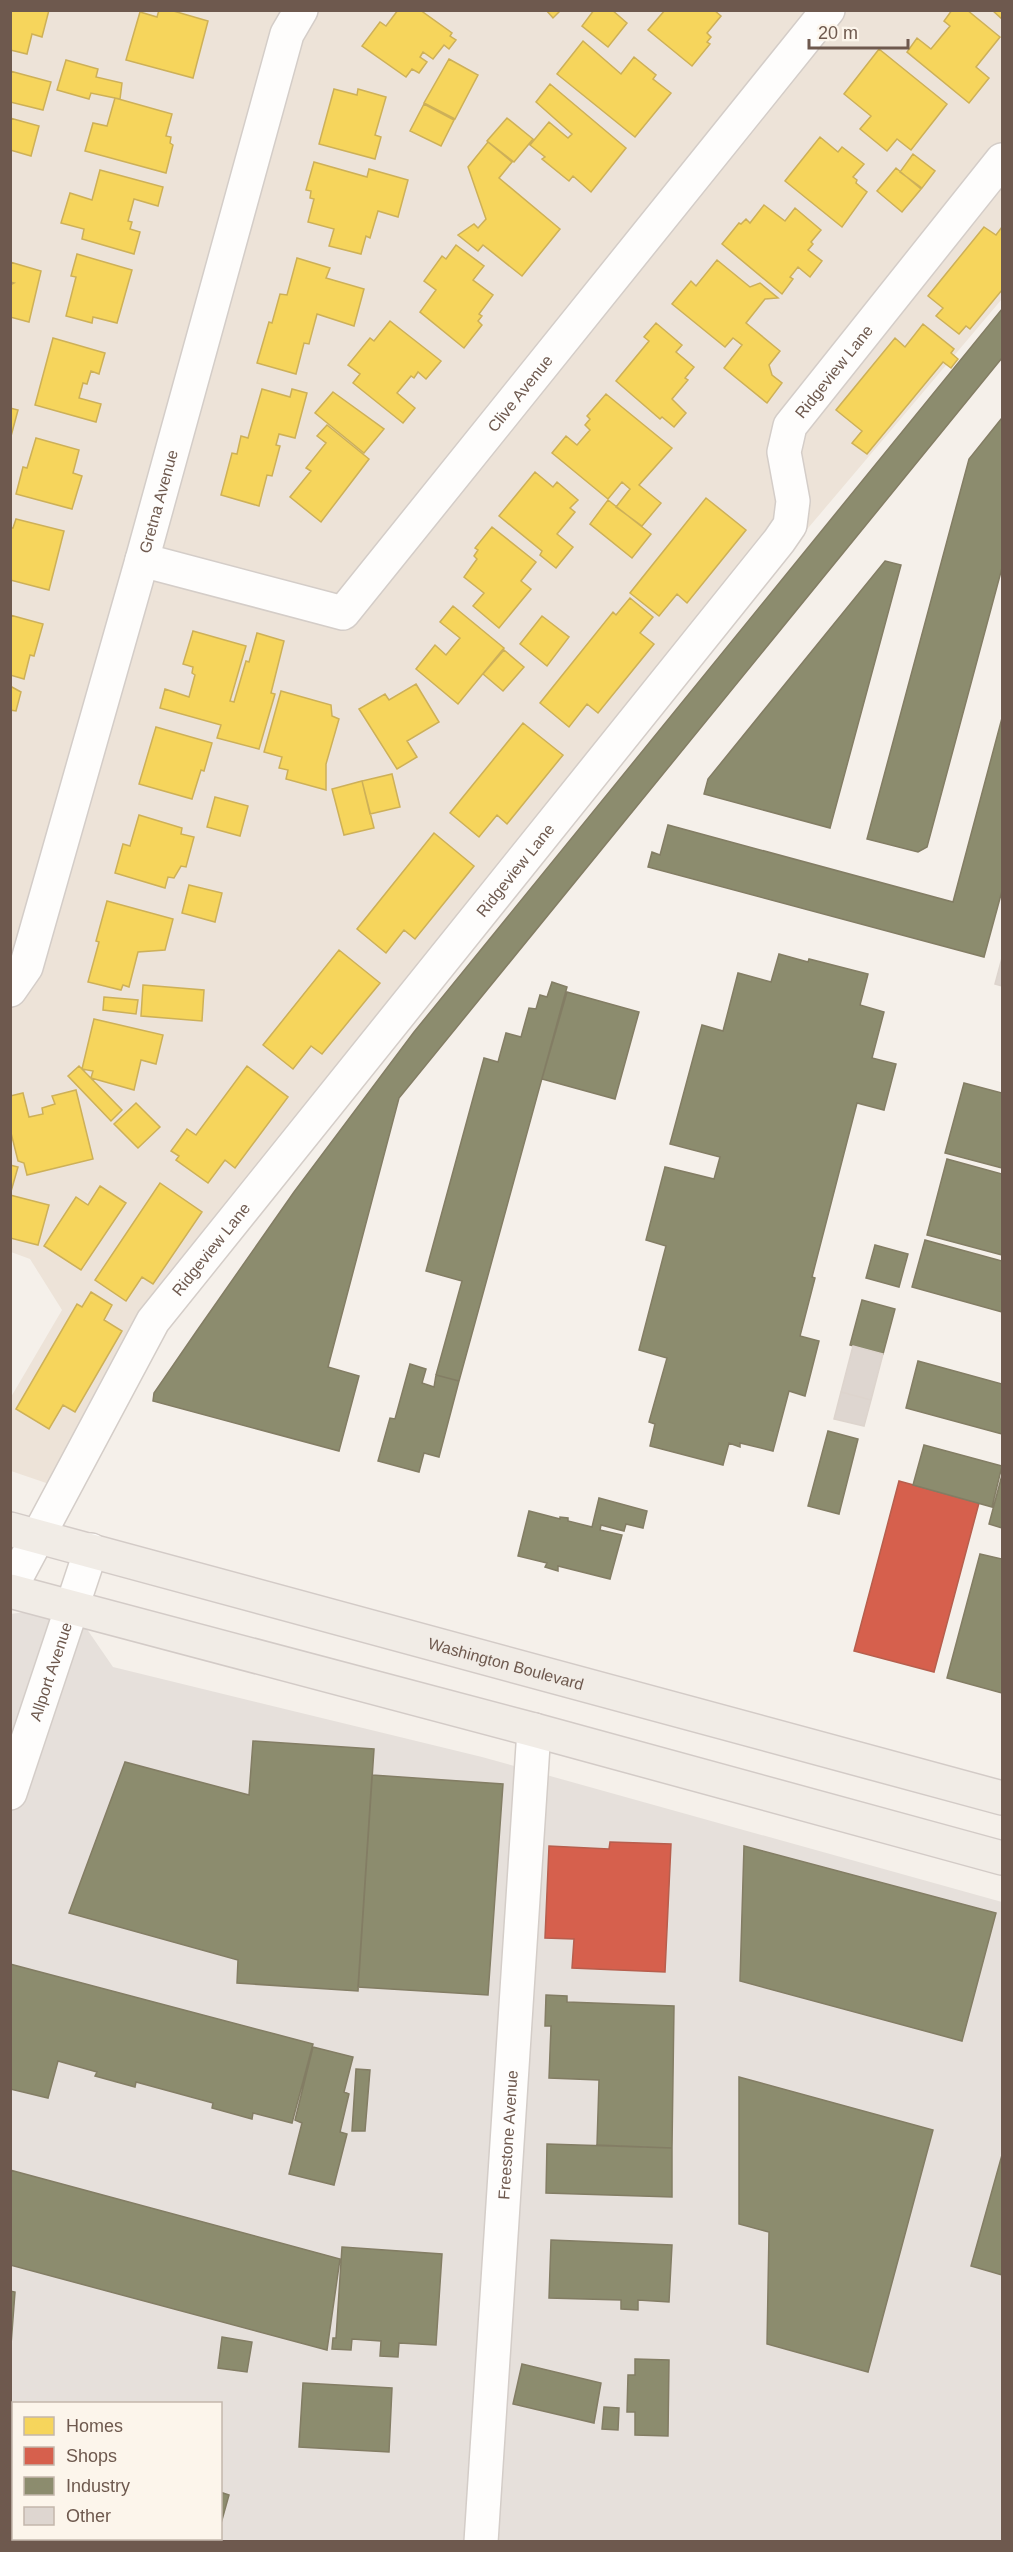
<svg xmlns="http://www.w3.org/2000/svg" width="1013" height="2552" viewBox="0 0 1013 2552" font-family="Helvetica,sans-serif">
<rect width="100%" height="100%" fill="#f5f0ea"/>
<path fill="#ede3d8" d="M 11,11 L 1002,11 L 1002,299 L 175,1276 L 55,1486 L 11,1471 L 11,1397 L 62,1310 L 30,1259 L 11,1252 Z"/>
<path fill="#e6e0db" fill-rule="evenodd" d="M 71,1606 L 113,1667 L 482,1757 L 1002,1902 L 1002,2541 L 11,2541 L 10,1614 ZM 14,2404 L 220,2404 L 220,2538 L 14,2538 Z"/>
<path fill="#f6d55c" stroke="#cdb058" stroke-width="1.5" d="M 10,10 L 49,10 L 42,37 L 32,34 L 27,54 L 10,50 Z
M 159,10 L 170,10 L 208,21 L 193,78 L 126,60 L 140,12 L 157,17 Z
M 398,10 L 420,10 L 452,33 L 450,36 L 456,40 L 449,49 L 444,45 L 433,59 L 423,52 L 420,57 L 427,62 L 419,73 L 412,69 L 406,77 L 362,46 L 380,22 L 386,26 Z
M 546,10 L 561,10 L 553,18 Z
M 594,10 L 612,10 L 627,23 L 608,47 L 582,26 Z
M 665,10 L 714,10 L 721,16 L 707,33 L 711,37 L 707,42 L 710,44 L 692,66 L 648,30 Z
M 952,10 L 967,10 L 1000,37 L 976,67 L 989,78 L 969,103 L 907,52 L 917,38 L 931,49 L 950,26 L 944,21 Z
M 992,10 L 1002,10 L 1002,19 Z
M 583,41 L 621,74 L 634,57 L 656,75 L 653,79 L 671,93 L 635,137 L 557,74 Z
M 879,49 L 947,104 L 911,150 L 897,139 L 887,151 L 860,129 L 871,116 L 844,94 Z
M 449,59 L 478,75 L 455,119 L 424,103 Z
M 66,60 L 98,69 L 96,77 L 122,83 L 120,99 L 91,93 L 89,99 L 57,90 Z
M 10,71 L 51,82 L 43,110 L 10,102 Z
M 550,84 L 626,148 L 591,192 L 573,176 L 569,181 L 542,159 L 545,157 L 530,145 L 549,122 L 568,138 L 572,134 L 536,102 Z
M 334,89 L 357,95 L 358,89 L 386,97 L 375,135 L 381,137 L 375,159 L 319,144 Z
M 115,98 L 172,114 L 166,136 L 171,137 L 170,143 L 173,145 L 166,173 L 85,151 L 93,123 L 107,126 Z
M 424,104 L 454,120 L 441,146 L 410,131 Z
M 10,118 L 39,126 L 31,156 L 10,150 Z
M 507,118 L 533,139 L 514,162 L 487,141 Z
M 820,137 L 838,152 L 842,147 L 864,164 L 853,177 L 857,180 L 856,183 L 867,192 L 842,227 L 785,181 Z
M 488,142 L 512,162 L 499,178 L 560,229 L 522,276 L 483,245 L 478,251 L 458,235 L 474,224 L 478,228 L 486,219 L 468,167 Z
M 913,154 L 935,171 L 922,188 L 900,172 Z
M 314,162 L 367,177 L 369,169 L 408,180 L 398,217 L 378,211 L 370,238 L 366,236 L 361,254 L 329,246 L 334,229 L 308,222 L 314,199 L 310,198 L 311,191 L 306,190 Z
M 896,168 L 921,189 L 902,212 L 877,191 Z
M 100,170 L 163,187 L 158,206 L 134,199 L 128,221 L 132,222 L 130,229 L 140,232 L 134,254 L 82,239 L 84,229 L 61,223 L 70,193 L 92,200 Z
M 764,205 L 785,221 L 795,208 L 821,230 L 811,242 L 813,244 L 808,250 L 822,261 L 810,277 L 798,267 L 790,277 L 793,279 L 782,294 L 722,244 L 739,223 L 741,224 L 746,219 L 750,223 Z
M 984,227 L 996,235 L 1002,227 L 1002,290 L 970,329 L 966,326 L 959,334 L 936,316 L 943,308 L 928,296 Z
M 456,245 L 484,266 L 473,280 L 493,295 L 479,314 L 482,316 L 478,321 L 482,325 L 464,348 L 420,312 L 436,290 L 424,281 L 442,256 L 446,259 Z
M 77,254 L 132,270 L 117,323 L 93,317 L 92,323 L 66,316 L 76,277 L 71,276 Z
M 297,258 L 330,268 L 326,278 L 364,289 L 354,326 L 317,314 L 309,344 L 304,343 L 296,374 L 257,363 L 269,322 L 272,323 L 280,294 L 287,295 Z
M 717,260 L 750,287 L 760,283 L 778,298 L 765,299 L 746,323 L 780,351 L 769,365 L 772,375 L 782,383 L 767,403 L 724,368 L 742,345 L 733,338 L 725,347 L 672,304 L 691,281 L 696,286 Z
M 10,262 L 41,271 L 29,322 L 10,317 L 10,285 L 14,283 L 10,282 Z
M 390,321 L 441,361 L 426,379 L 418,372 L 414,378 L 411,376 L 397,393 L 415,408 L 403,423 L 353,383 L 360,374 L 348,365 L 370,338 L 374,341 Z
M 656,323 L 682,345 L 676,352 L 694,367 L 685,378 L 688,380 L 672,399 L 686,413 L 674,427 L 662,417 L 660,419 L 616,381 L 649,341 L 644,337 Z
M 923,324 L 954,349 L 951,353 L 958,359 L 951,368 L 943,362 L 867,454 L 852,443 L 862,431 L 836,410 L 895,338 L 905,347 Z
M 53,338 L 105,353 L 99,374 L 91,371 L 87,384 L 83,383 L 79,398 L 101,404 L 96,422 L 35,405 Z
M 262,389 L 290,397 L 292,389 L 307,393 L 295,438 L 279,434 L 276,445 L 280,446 L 272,476 L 267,475 L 259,506 L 221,495 L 232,453 L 237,454 L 241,436 L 248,438 Z
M 333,392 L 384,429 L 364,453 L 315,413 Z
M 606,394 L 672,448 L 639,485 L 661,503 L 642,526 L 616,507 L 630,489 L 622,482 L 608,499 L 552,453 L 566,436 L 577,445 L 590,430 L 585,425 L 590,419 L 587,416 Z
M 10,408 L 18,410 L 10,440 Z
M 327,425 L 369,459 L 321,522 L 290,497 L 311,471 L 306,468 L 326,443 L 317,436 Z
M 36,438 L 79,450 L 73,473 L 82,476 L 72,509 L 16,494 L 23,467 L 27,468 Z
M 535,472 L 553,487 L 557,482 L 578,500 L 570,508 L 575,512 L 557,534 L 573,547 L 556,568 L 540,555 L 542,551 L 499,516 Z
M 706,498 L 746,530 L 687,603 L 677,594 L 659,616 L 630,593 Z
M 608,500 L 651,534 L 632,558 L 590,524 Z
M 16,519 L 64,531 L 49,590 L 10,580 L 10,528 L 13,528 Z
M 492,527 L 536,562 L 521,581 L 531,589 L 499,628 L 473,606 L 484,593 L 464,577 L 477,559 L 474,556 L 478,550 L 475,548 Z
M 630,598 L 653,617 L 640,633 L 654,644 L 598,713 L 587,704 L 569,727 L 540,703 L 613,612 L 616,615 Z
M 453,606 L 504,648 L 458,704 L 416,669 L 435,645 L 446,655 L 460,638 L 440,622 Z
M 10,615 L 43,624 L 34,656 L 30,655 L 24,679 L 10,675 Z
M 542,616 L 569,637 L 547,666 L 520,644 Z
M 193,631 L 246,646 L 230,701 L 234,702 L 246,661 L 249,662 L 257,633 L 284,641 L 271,693 L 275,694 L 259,749 L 217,738 L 221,725 L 160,708 L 165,689 L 189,697 L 195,675 L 192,673 L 193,667 L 183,664 Z
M 504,650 L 524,667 L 503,691 L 483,674 Z
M 416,684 L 439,722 L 407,741 L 417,757 L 397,769 L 359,709 L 385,694 L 389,700 Z
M 10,686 L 21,692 L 16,711 L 10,710 Z
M 281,691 L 331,705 L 332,716 L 339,719 L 326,764 L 326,790 L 286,779 L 288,770 L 279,768 L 282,757 L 264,752 Z
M 523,723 L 563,755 L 507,824 L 497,815 L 479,837 L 450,813 Z
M 156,727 L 212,743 L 204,771 L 201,770 L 192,799 L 139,784 Z
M 392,774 L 400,807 L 370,814 L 362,781 Z
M 362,781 L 374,828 L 344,835 L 332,789 Z
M 215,797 L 248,806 L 240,836 L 207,827 Z
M 139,815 L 182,828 L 181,834 L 194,837 L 186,867 L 181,866 L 174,878 L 168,877 L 165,888 L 115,873 L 123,844 L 130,846 Z
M 434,833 L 474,866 L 415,939 L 404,930 L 386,953 L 357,929 Z
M 189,885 L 222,893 L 215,922 L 182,913 Z
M 107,901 L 173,919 L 165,950 L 138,952 L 129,987 L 123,985 L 121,990 L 88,982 L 99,942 L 96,941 Z
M 339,950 L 380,983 L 322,1054 L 311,1046 L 293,1069 L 263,1045 Z
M 143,985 L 204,990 L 202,1021 L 141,1016 Z
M 104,997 L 138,1000 L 136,1014 L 103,1010 Z
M 94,1019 L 163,1035 L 156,1064 L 141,1060 L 134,1090 L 91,1078 L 93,1071 L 82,1069 Z
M 79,1066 L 122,1110 L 111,1121 L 68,1076 Z
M 247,1066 L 288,1097 L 235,1168 L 225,1160 L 208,1183 L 176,1160 L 179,1156 L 171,1151 L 187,1129 L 196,1135 Z
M 76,1090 L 93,1159 L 27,1175 L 24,1163 L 18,1161 L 10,1129 L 10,1096 L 23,1093 L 29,1117 L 43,1114 L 42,1108 L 55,1104 L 52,1096 Z
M 136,1103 L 160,1127 L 138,1148 L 114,1124 Z
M 10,1165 L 18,1167 L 10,1195 Z
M 160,1183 L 202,1212 L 153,1284 L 142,1277 L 126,1301 L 95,1280 Z
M 100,1186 L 126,1203 L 81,1270 L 44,1246 L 76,1197 L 88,1205 Z
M 10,1195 L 49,1205 L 38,1245 L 10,1238 Z
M 91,1292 L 112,1305 L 104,1320 L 122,1331 L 75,1412 L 63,1405 L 49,1429 L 16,1409 L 77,1304 L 82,1307 Z"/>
<path fill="#d6604d" stroke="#b75e4d" stroke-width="1.5" d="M 899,1481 L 979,1503 L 934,1672 L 854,1651 Z
M 610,1842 L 671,1844 L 665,1972 L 572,1968 L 574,1939 L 545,1938 L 549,1846 L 609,1849 Z"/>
<path fill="#8c8c6e" stroke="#837d64" stroke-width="1.5" d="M 1002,309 L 1002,358 L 399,1098 L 328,1367 L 359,1376 L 339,1451 L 153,1401 L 154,1393 L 196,1332 L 294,1192 L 414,1032 Z
M 1002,418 L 1002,568 L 927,847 L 918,852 L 867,839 L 969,459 Z
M 885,561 L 901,565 L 830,828 L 704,794 L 708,779 Z
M 1002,718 L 1002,891 L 984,957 L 648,867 L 652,852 L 660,855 L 668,825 L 953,902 Z
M 779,954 L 808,962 L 809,959 L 868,974 L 860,1005 L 884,1012 L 872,1058 L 896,1064 L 884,1110 L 857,1103 L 812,1277 L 815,1278 L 800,1336 L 819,1341 L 805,1396 L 789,1391 L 773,1451 L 740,1443 L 740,1447 L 729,1443 L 723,1465 L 650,1446 L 655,1424 L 649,1422 L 667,1358 L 639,1350 L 666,1246 L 646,1240 L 665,1167 L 714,1179 L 720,1157 L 670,1144 L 702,1025 L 723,1031 L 738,973 L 771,982 Z
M 552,982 L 567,987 L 459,1381 L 436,1375 L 462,1281 L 426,1271 L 484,1058 L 498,1062 L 506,1033 L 521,1037 L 529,1008 L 536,1009 L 540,995 L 547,997 Z
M 567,992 L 639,1012 L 615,1099 L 542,1079 Z
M 964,1083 L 1002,1093 L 1002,1168 L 945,1153 Z
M 947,1159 L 1002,1174 L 1002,1255 L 927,1235 Z
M 925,1240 L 1002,1261 L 1002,1312 L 912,1287 Z
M 875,1245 L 908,1254 L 899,1287 L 866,1278 Z
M 862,1300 L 895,1309 L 883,1354 L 850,1345 Z
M 918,1361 L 1002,1384 L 1002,1434 L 906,1408 Z
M 410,1364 L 426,1369 L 422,1383 L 434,1387 L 436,1375 L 459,1381 L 439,1457 L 424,1453 L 419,1472 L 378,1461 L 390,1418 L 395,1419 Z
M 828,1431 L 858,1439 L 839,1514 L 808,1506 Z
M 924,1445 L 1002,1466 L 992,1507 L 913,1485 Z
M 1002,1475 L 1002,1528 L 989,1524 Z
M 599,1498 L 647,1511 L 643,1528 L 626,1524 L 624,1531 L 601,1525 L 600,1530 L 622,1535 L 610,1579 L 558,1566 L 558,1571 L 545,1567 L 547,1563 L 518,1556 L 529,1511 L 560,1519 L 560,1517 L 568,1518 L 568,1521 L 592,1527 Z
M 980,1554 L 1002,1559 L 1002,1693 L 947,1678 Z
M 253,1741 L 374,1749 L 358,1991 L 237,1983 L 238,1960 L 69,1913 L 125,1762 L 249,1795 Z
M 372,1775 L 503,1784 L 488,1995 L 358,1987 Z
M 744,1846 L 996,1913 L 962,2041 L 740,1981 Z
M 10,1964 L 313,2044 L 292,2123 L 253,2113 L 252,2119 L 212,2108 L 213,2103 L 136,2082 L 135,2087 L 95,2076 L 97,2072 L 58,2061 L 48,2098 L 10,2089 Z
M 546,1995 L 567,1996 L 567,2002 L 674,2006 L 672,2148 L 597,2145 L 599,2080 L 549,2078 L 551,2026 L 545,2026 Z
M 313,2047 L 353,2057 L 344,2092 L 349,2094 L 340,2132 L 347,2134 L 334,2185 L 289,2174 L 302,2123 L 295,2120 Z
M 356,2069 L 370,2070 L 365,2131 L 352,2131 Z
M 739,2077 L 933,2130 L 868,2372 L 767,2344 L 769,2232 L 739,2224 Z
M 547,2144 L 672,2148 L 672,2197 L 546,2193 Z
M 1002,2155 L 1002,2275 L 971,2266 Z
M 10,2170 L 340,2259 L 327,2350 L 10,2265 Z
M 551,2240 L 672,2245 L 669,2302 L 638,2300 L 638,2310 L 621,2309 L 621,2300 L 549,2298 Z
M 342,2247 L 442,2254 L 436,2345 L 399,2343 L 398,2357 L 380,2356 L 381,2341 L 352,2339 L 351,2350 L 332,2349 L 333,2338 L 336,2338 Z
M 10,2291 L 15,2292 L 10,2358 Z
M 222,2337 L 252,2342 L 247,2372 L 218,2368 Z
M 635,2359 L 669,2360 L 668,2436 L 635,2435 L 635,2412 L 627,2412 L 628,2375 L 635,2375 Z
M 522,2364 L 601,2383 L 594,2423 L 513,2404 Z
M 303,2383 L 392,2388 L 389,2452 L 299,2447 Z
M 604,2407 L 619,2408 L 618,2430 L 602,2429 Z
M 220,2492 L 229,2495 L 220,2527 Z
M 10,2524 L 14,2524 L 14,2538 L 19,2538 L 18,2542 L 10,2542 Z
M 53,2538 L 218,2538 L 217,2542 L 52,2542 Z"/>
<path fill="#ded6d0" stroke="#ddd4cd" stroke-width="1.5" d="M 1002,958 L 1002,986 L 995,984 Z
M 853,1346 L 883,1354 L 871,1400 L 841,1392 Z
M 841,1392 L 871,1400 L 864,1426 L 834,1419 Z"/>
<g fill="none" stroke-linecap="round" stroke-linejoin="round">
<g stroke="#d4cdc8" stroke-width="36">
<g id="minor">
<path id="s1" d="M 142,560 L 343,613 L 828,10"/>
<path id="s2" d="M 10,990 L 26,967 L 142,560 L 287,34 L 301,10"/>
<path id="s3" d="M 10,1589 L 153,1321 L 779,541 L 790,525 L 793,501 L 784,452 L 790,426 L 1002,160"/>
<path id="s4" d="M 10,1793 L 91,1550"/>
<path id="s5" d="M 481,2542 L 534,1730"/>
</g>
</g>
<g stroke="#d3cbc7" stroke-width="36">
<g id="major">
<path id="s6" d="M 10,1529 L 1002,1798"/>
<path d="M 10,1591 L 534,1730 L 1002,1858"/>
</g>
</g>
<use href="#minor" stroke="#fefdfc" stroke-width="33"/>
<use href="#major" stroke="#f1ece6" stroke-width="33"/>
</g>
<g text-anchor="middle" stroke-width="6" stroke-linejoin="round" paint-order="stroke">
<g font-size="16" fill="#6e594e" stroke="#fcf5eb">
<text dy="6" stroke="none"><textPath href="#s3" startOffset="1494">Ridgeview Lane</textPath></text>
<text dy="6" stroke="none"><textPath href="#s1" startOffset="490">Clive Avenue</textPath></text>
<text dy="6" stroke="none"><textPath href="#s2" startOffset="512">Gretna Avenue</textPath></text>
<text dy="6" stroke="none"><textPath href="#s3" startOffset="882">Ridgeview Lane</textPath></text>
<text dy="6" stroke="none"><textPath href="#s3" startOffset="396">Ridgeview Lane</textPath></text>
<text dy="6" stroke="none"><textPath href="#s6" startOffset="514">Washington Boulevard</textPath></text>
<text dy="6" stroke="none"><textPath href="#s4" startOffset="128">Allport Avenue</textPath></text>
<text dy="6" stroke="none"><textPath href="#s5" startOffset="408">Freestone Avenue</textPath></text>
</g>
</g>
<rect width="1013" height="2552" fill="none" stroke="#6e594e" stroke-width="24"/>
<rect x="12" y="2402" width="210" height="138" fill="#fcf5eb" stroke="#c3b7ac" stroke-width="1.5"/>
<rect x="24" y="2417" width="30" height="18" fill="#f6d55c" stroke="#c3b7ac" stroke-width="1.5"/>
<text x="66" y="2432" font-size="18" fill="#6e594e">Homes</text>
<rect x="24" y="2447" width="30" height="18" fill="#d6604d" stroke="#c3b7ac" stroke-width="1.5"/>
<text x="66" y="2462" font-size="18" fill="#6e594e">Shops</text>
<rect x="24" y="2477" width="30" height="18" fill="#8c8c6e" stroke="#c3b7ac" stroke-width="1.5"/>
<text x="66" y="2492" font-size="18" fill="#6e594e">Industry</text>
<rect x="24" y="2507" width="30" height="18" fill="#ded6d0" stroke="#c3b7ac" stroke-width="1.5"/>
<text x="66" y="2522" font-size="18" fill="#6e594e">Other</text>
<path d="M809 39v9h99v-9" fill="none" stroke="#6e594e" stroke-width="3"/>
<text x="818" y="39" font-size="18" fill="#6e594e" stroke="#fcf5eb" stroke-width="4.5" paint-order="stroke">20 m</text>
</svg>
